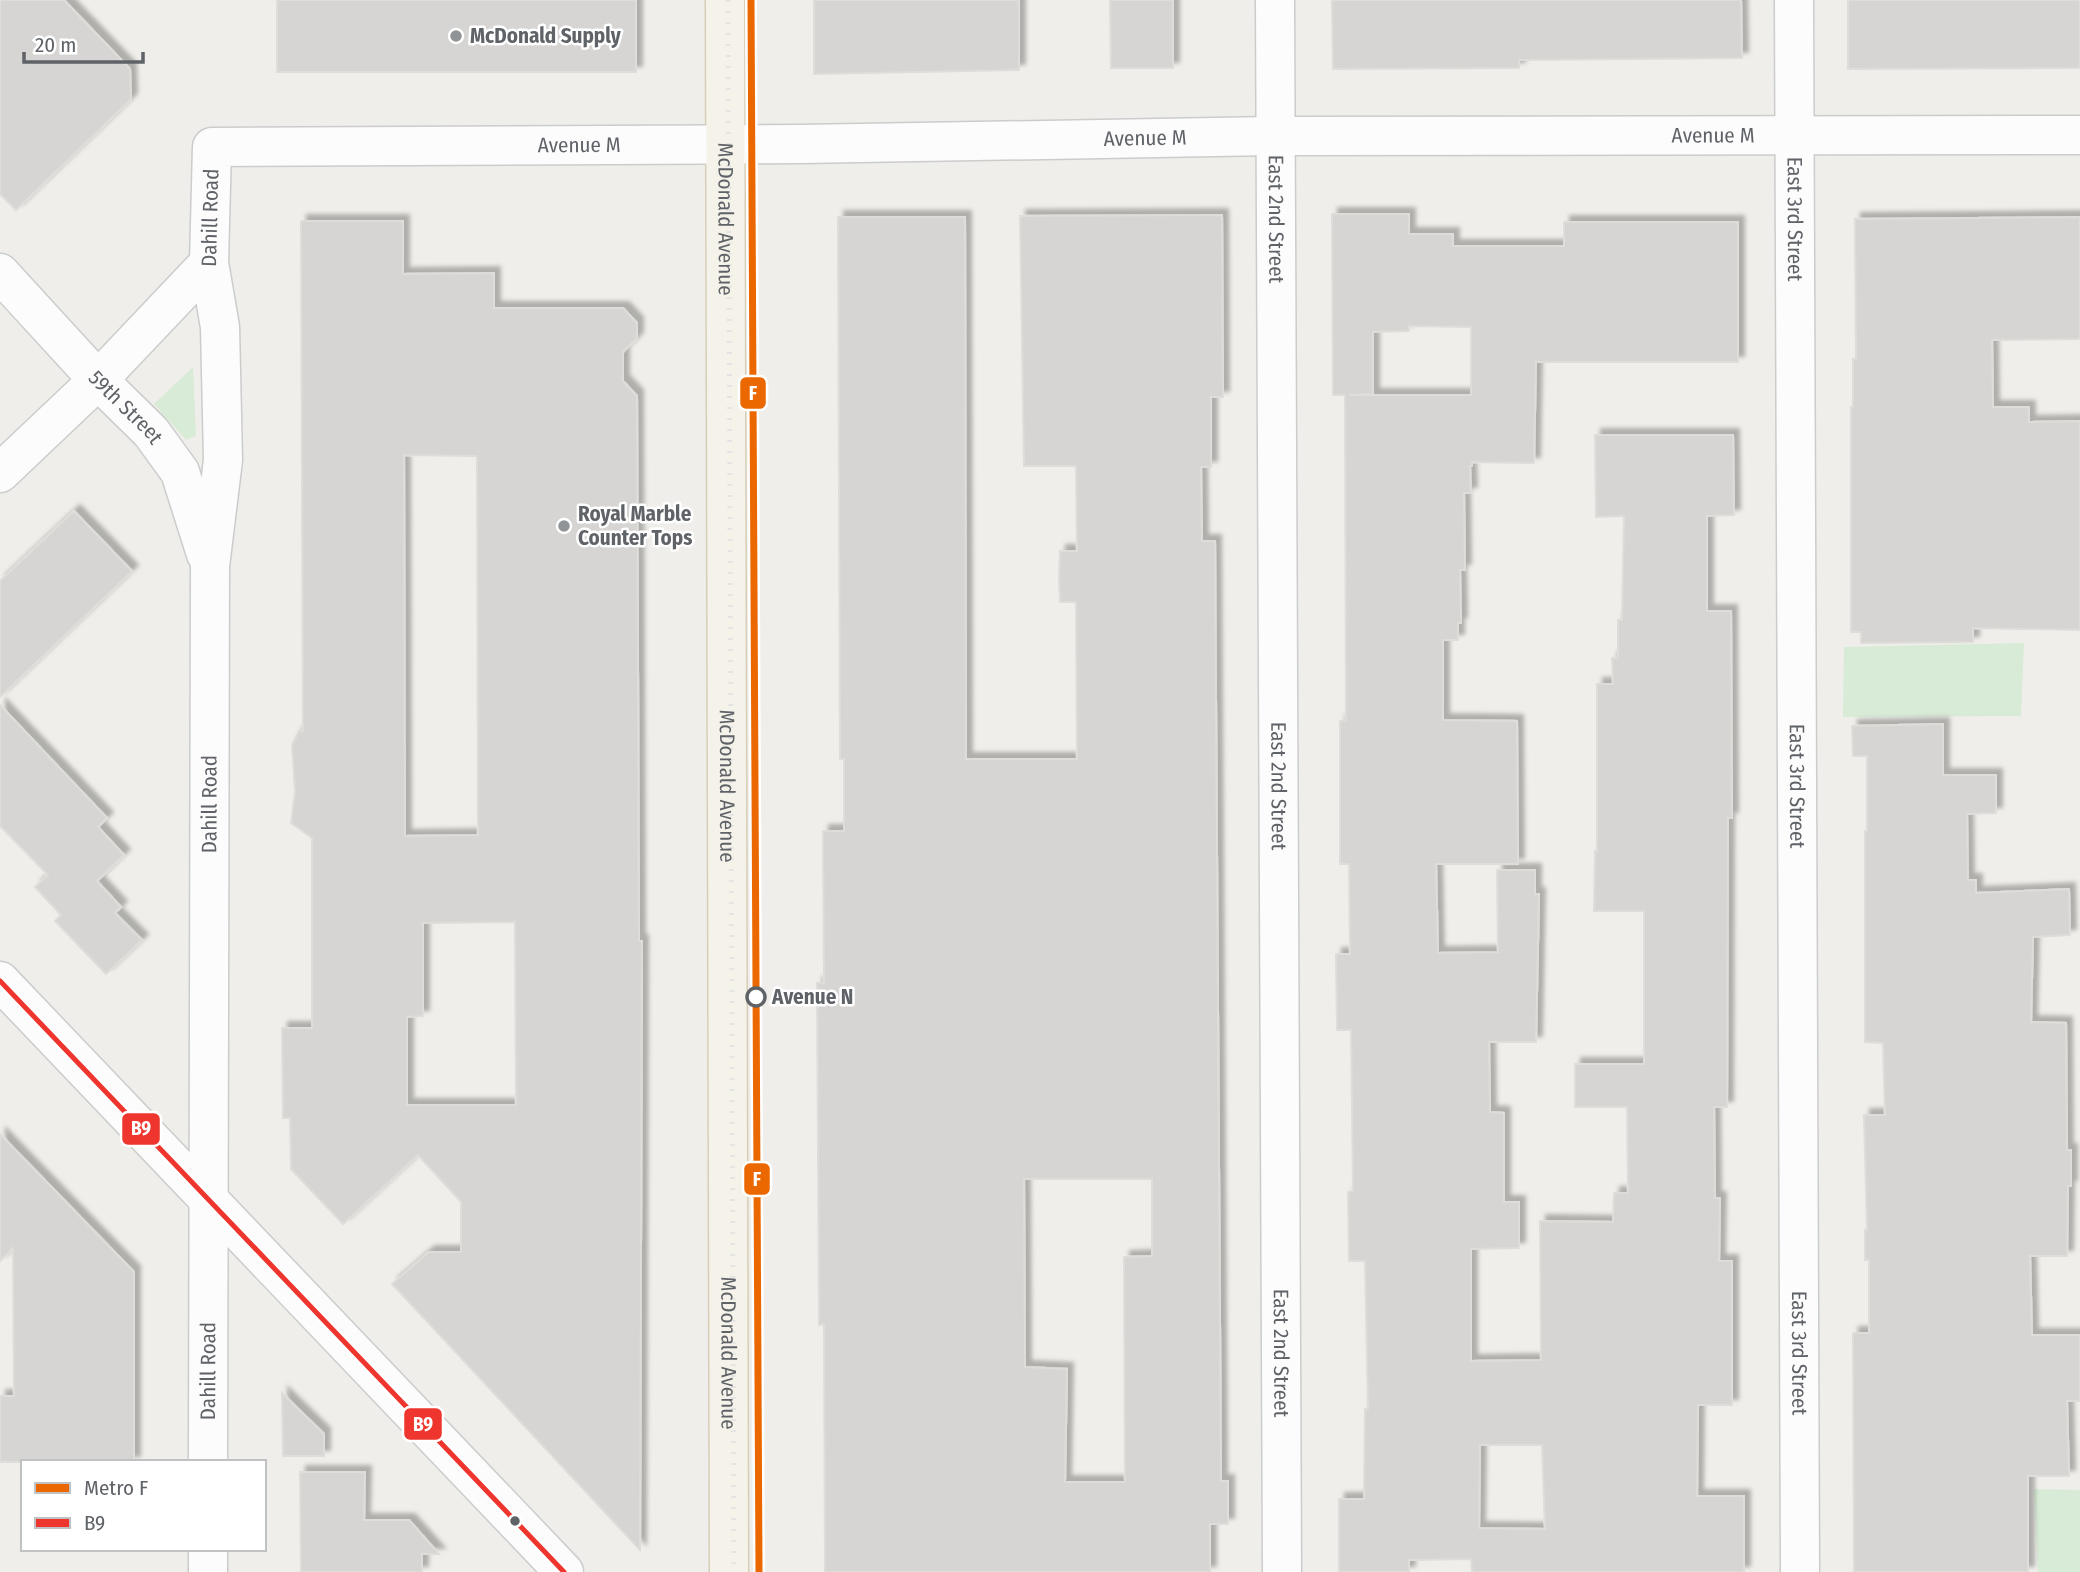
<svg xmlns="http://www.w3.org/2000/svg" width="2080" height="1572" viewBox="0 0 2080 1572" font-family="'Fira Sans Condensed',sans-serif">
<defs>
<filter id="shadow"><feDropShadow dx="6" dy="-6" stdDeviation="2" flood-color="#0004"/></filter>
</defs>
<rect width="100%" height="100%" fill="#efeeea"/>
<path fill="#d8ebd6" d="M 193,367 L 196,436 L 186,440 L 154,404 Z
M 2024,643 L 2021,716 L 1843,717 L 1844,647 Z
M 2034,1489 L 2080,1490 L 2080,1572 L 2038,1572 Z"/>
<path fill="#d6d5d3" stroke="#deddd9" stroke-width="2" fill-rule="evenodd" filter="url(#shadow)" d="M 0,0 L 64,0 L 130,69 L 131,99 L 16,210 L 0,194 Z
M 277,0 L 636,0 L 636,72 L 277,72 Z
M 814,0 L 1019,0 L 1019,70 L 814,74 Z
M 1110,0 L 1173,0 L 1173,68 L 1111,68 Z
M 1332,0 L 1741,0 L 1742,58 L 1519,60 L 1519,68 L 1333,69 Z
M 1848,0 L 2080,0 L 2080,68 L 1848,69 Z
M 1332,214 L 1409,214 L 1409,234 L 1453,234 L 1453,246 L 1564,246 L 1564,222 L 1738,222 L 1738,362 L 1536,362 L 1534,463 L 1472,462 L 1472,466 L 1470,466 L 1471,493 L 1464,493 L 1465,570 L 1460,570 L 1461,623 L 1458,623 L 1458,640 L 1443,640 L 1443,720 L 1517,721 L 1518,864 L 1436,864 L 1438,953 L 1498,952 L 1497,870 L 1535,870 L 1535,894 L 1539,894 L 1536,1042 L 1489,1042 L 1490,1112 L 1504,1113 L 1504,1202 L 1519,1202 L 1519,1248 L 1471,1249 L 1471,1361 L 1541,1360 L 1540,1221 L 1613,1222 L 1614,1193 L 1628,1193 L 1627,1107 L 1575,1107 L 1575,1064 L 1644,1064 L 1644,911 L 1594,911 L 1595,851 L 1597,851 L 1597,684 L 1613,684 L 1612,658 L 1618,658 L 1618,620 L 1622,620 L 1624,516 L 1596,517 L 1595,435 L 1733,435 L 1734,515 L 1707,516 L 1707,611 L 1731,611 L 1732,818 L 1728,818 L 1727,1107 L 1714,1107 L 1715,1198 L 1720,1198 L 1719,1261 L 1732,1261 L 1732,1405 L 1698,1405 L 1697,1496 L 1744,1496 L 1744,1572 L 1472,1572 L 1471,1559 L 1409,1560 L 1409,1572 L 1339,1572 L 1339,1499 L 1364,1499 L 1365,1409 L 1368,1409 L 1365,1261 L 1349,1261 L 1348,1192 L 1353,1191 L 1351,1030 L 1337,1030 L 1336,954 L 1350,954 L 1349,864 L 1340,864 L 1340,721 L 1346,721 L 1345,395 L 1333,395 ZM 1409,326 L 1471,327 L 1471,395 L 1349,395 L 1373,394 L 1373,332 L 1409,331 ZM 1480,1445 L 1542,1445 L 1545,1529 L 1479,1528 Z
M 1222,215 L 1223,397 L 1211,397 L 1211,467 L 1201,467 L 1202,541 L 1215,541 L 1221,1481 L 1228,1481 L 1228,1524 L 1210,1524 L 1210,1572 L 825,1572 L 824,1324 L 819,1325 L 817,983 L 824,983 L 823,831 L 844,831 L 844,759 L 840,759 L 838,217 L 965,217 L 966,759 L 1077,759 L 1076,602 L 1060,602 L 1059,578 L 1060,551 L 1077,551 L 1076,466 L 1024,466 L 1020,216 ZM 1024,1179 L 1152,1179 L 1152,1256 L 1124,1257 L 1125,1482 L 1065,1482 L 1067,1369 L 1025,1367 Z
M 2080,217 L 2080,339 L 1992,340 L 1993,407 L 2029,407 L 2029,422 L 2080,421 L 2080,630 L 1973,628 L 1973,642 L 1861,643 L 1861,632 L 1851,632 L 1851,407 L 1853,407 L 1853,359 L 1856,359 L 1855,219 Z
M 301,221 L 403,221 L 403,274 L 494,273 L 494,308 L 623,308 L 637,323 L 637,338 L 623,352 L 623,381 L 637,396 L 639,941 L 642,941 L 640,1550 L 392,1284 L 429,1252 L 461,1252 L 461,1202 L 418,1155 L 343,1224 L 291,1169 L 290,1118 L 283,1118 L 282,1028 L 312,1028 L 312,838 L 291,823 L 295,792 L 292,745 L 299,731 L 303,731 ZM 404,455 L 477,456 L 478,835 L 405,836 ZM 515,922 L 516,1105 L 407,1105 L 407,1017 L 423,1016 L 423,923 Z
M 74,511 L 132,571 L 0,697 L 0,581 Z
M 0,705 L 107,818 L 98,827 L 124,855 L 97,881 L 121,907 L 115,913 L 142,940 L 106,974 L 55,921 L 61,915 L 35,887 L 48,875 L 0,826 Z
M 1943,724 L 1943,775 L 1996,775 L 1996,813 L 1967,814 L 1968,880 L 1976,880 L 1976,893 L 2069,889 L 2070,935 L 2033,937 L 2031,1022 L 2066,1023 L 2067,1150 L 2071,1150 L 2071,1186 L 2068,1186 L 2067,1256 L 2030,1256 L 2032,1335 L 2080,1335 L 2080,1401 L 2067,1401 L 2069,1476 L 2028,1476 L 2028,1572 L 1854,1572 L 1853,1333 L 1869,1333 L 1869,1260 L 1865,1260 L 1865,1230 L 1867,1230 L 1864,1115 L 1885,1115 L 1883,1043 L 1865,1042 L 1865,831 L 1867,831 L 1867,756 L 1853,756 L 1852,726 Z
M 0,1134 L 134,1272 L 134,1462 L 0,1462 L 0,1396 L 14,1396 L 13,1248 L 0,1261 Z
M 282,1393 L 324,1434 L 324,1456 L 283,1456 Z
M 300,1472 L 365,1472 L 364,1520 L 409,1520 L 439,1554 L 422,1554 L 422,1572 L 301,1572 Z"/>
<g fill="none" stroke-linecap="round" stroke-linejoin="round">
<g stroke="#cbcccc" stroke-width="41">
<g id="minor">
<path id="s1" d="M 1275,0 L 1282,1572"/>
<path id="s2" d="M 1794,0 L 1800,1572"/>
<path id="s3" d="M 0,273 L 98,380 L 151,432 L 180,472 L 206,554"/>
<path d="M 0,473 L 98,380 L 209,263"/>
<path d="M 0,981 L 564,1572"/>
<path id="s4" d="M 208,1462 L 210,566 L 223,460 L 220,327 L 209,263 L 212,147 L 801,144 L 1276,136 L 2080,135"/>
<path d="M 208,1572 L 208,1549"/>
</g>
</g>
<g stroke="#d7ceb8" stroke-width="41">
<g id="major">
<path id="s5" d="M 725,0 L 729,1572"/>
</g>
</g>
<use href="#minor" stroke="#fdfcfc" stroke-width="38"/>
<use href="#major" stroke="#f4f2e9" stroke-width="38"/>
<path stroke="#e4e4e4" stroke-width="5" stroke-dasharray="2 9" stroke-linecap="butt" d="M 728,0 L 734,1572"/>
<g stroke="#fff" stroke-width="10">
<path id="bus-1" d="M 0,981 L 564,1572"/>
</g>
<use href="#bus-1" stroke="#ee352e" stroke-width="5"/>
<g stroke="#fff" stroke-width="12">
<path id="metro-1" d="M 751,0 L 759,1572"/>
</g>
<use href="#metro-1" stroke="#eb6800" stroke-width="7"/>
</g>
<g fill="#919496" stroke="#fff" stroke-width="2.5">
<circle cx="456" cy="36" r="7"/>
<circle cx="564" cy="526" r="7"/>
</g>
<circle fill="#fff" stroke="#5f6368" stroke-width="3.5" cx="756" cy="997" r="9"/>
<circle fill="#5f6368" stroke="#fff" stroke-width="2.5" cx="515" cy="1521" r="6"/>
<g text-anchor="middle" stroke-width="5" stroke-linejoin="round" paint-order="stroke">
<g font-size="21" font-weight="bold" fill="#5f6368" stroke="#fff" text-anchor="start">
<text x="470" y="43">McDonald Supply</text>
<text x="578" y="521">Royal Marble<tspan x="578" dy="24">Counter Tops</tspan></text>
</g>
<g font-size="21" fill="#5f6368" stroke="#fff">
<text dy="7" stroke="none"><textPath href="#s4" startOffset="2818">Avenue M</textPath></text>
<text dy="7" stroke="none"><textPath href="#s4" startOffset="2250">Avenue M</textPath></text>
<text dy="7" stroke="none"><textPath href="#s4" startOffset="1684">Avenue M</textPath></text>
<text dy="7" stroke="none"><textPath href="#s4" startOffset="1246">Dahill Road</textPath></text>
<text dy="7" stroke="none"><textPath href="#s5" startOffset="219">McDonald Avenue</textPath></text>
<text dy="7" stroke="none"><textPath href="#s1" startOffset="219">East 2nd Street</textPath></text>
<text dy="7" stroke="none"><textPath href="#s2" startOffset="219">East 3rd Street</textPath></text>
<text dy="7" stroke="none"><textPath href="#s3" startOffset="184">59th Street</textPath></text>
<text dy="7" stroke="none"><textPath href="#s5" startOffset="786">McDonald Avenue</textPath></text>
<text dy="7" stroke="none"><textPath href="#s1" startOffset="786">East 2nd Street</textPath></text>
<text dy="7" stroke="none"><textPath href="#s2" startOffset="786">East 3rd Street</textPath></text>
<text dy="7" stroke="none"><textPath href="#s4" startOffset="658">Dahill Road</textPath></text>
<text dy="7" stroke="none"><textPath href="#s5" startOffset="1353">McDonald Avenue</textPath></text>
<text dy="7" stroke="none"><textPath href="#s1" startOffset="1353">East 2nd Street</textPath></text>
<text dy="7" stroke="none"><textPath href="#s2" startOffset="1353">East 3rd Street</textPath></text>
<text dy="7" stroke="none"><textPath href="#s4" startOffset="91">Dahill Road</textPath></text>
</g>
<g font-size="21" font-weight="bold" fill="#5f6368" stroke="#fff" text-anchor="start">
<text x="772" y="1004">Avenue N</text>
</g>
</g>
<g stroke="#fff" stroke-width="2.5">
<rect x="739" y="376" width="28" height="34" rx="7" fill="#eb6800"/>
<rect x="121" y="1112" width="40" height="34" rx="7" fill="#ee352e"/>
<rect x="743" y="1162" width="28" height="34" rx="7" fill="#eb6800"/>
<rect x="403" y="1407" width="40" height="34" rx="7" fill="#ee352e"/>
</g>
<g font-size="19" text-anchor="middle" font-weight="bold" fill="#fff">
<text x="753" y="400">F</text>
<text x="141" y="1135">B9</text>
<text x="757" y="1186">F</text>
<text x="423" y="1431">B9</text>
</g>
<rect x="21" y="1460" width="245" height="91" fill="#ffffff" stroke="#bfc1c3" stroke-width="2"/>
<rect x="35" y="1483" width="35" height="10" fill="#eb6800" stroke="#bfc1c3" stroke-width="2"/>
<text x="84" y="1495" font-size="21" fill="#5f6368">Metro F</text>
<rect x="35" y="1518" width="35" height="10" fill="#ee352e" stroke="#bfc1c3" stroke-width="2"/>
<text x="84" y="1530" font-size="21" fill="#5f6368">B9</text>
<path d="M24 52v10h119v-10" fill="none" stroke="#5f6368" stroke-width="3.5"/>
<text x="35" y="52" font-size="21" fill="#5f6368" stroke="#ffffff" stroke-width="5" paint-order="stroke">20 m</text>
</svg>
